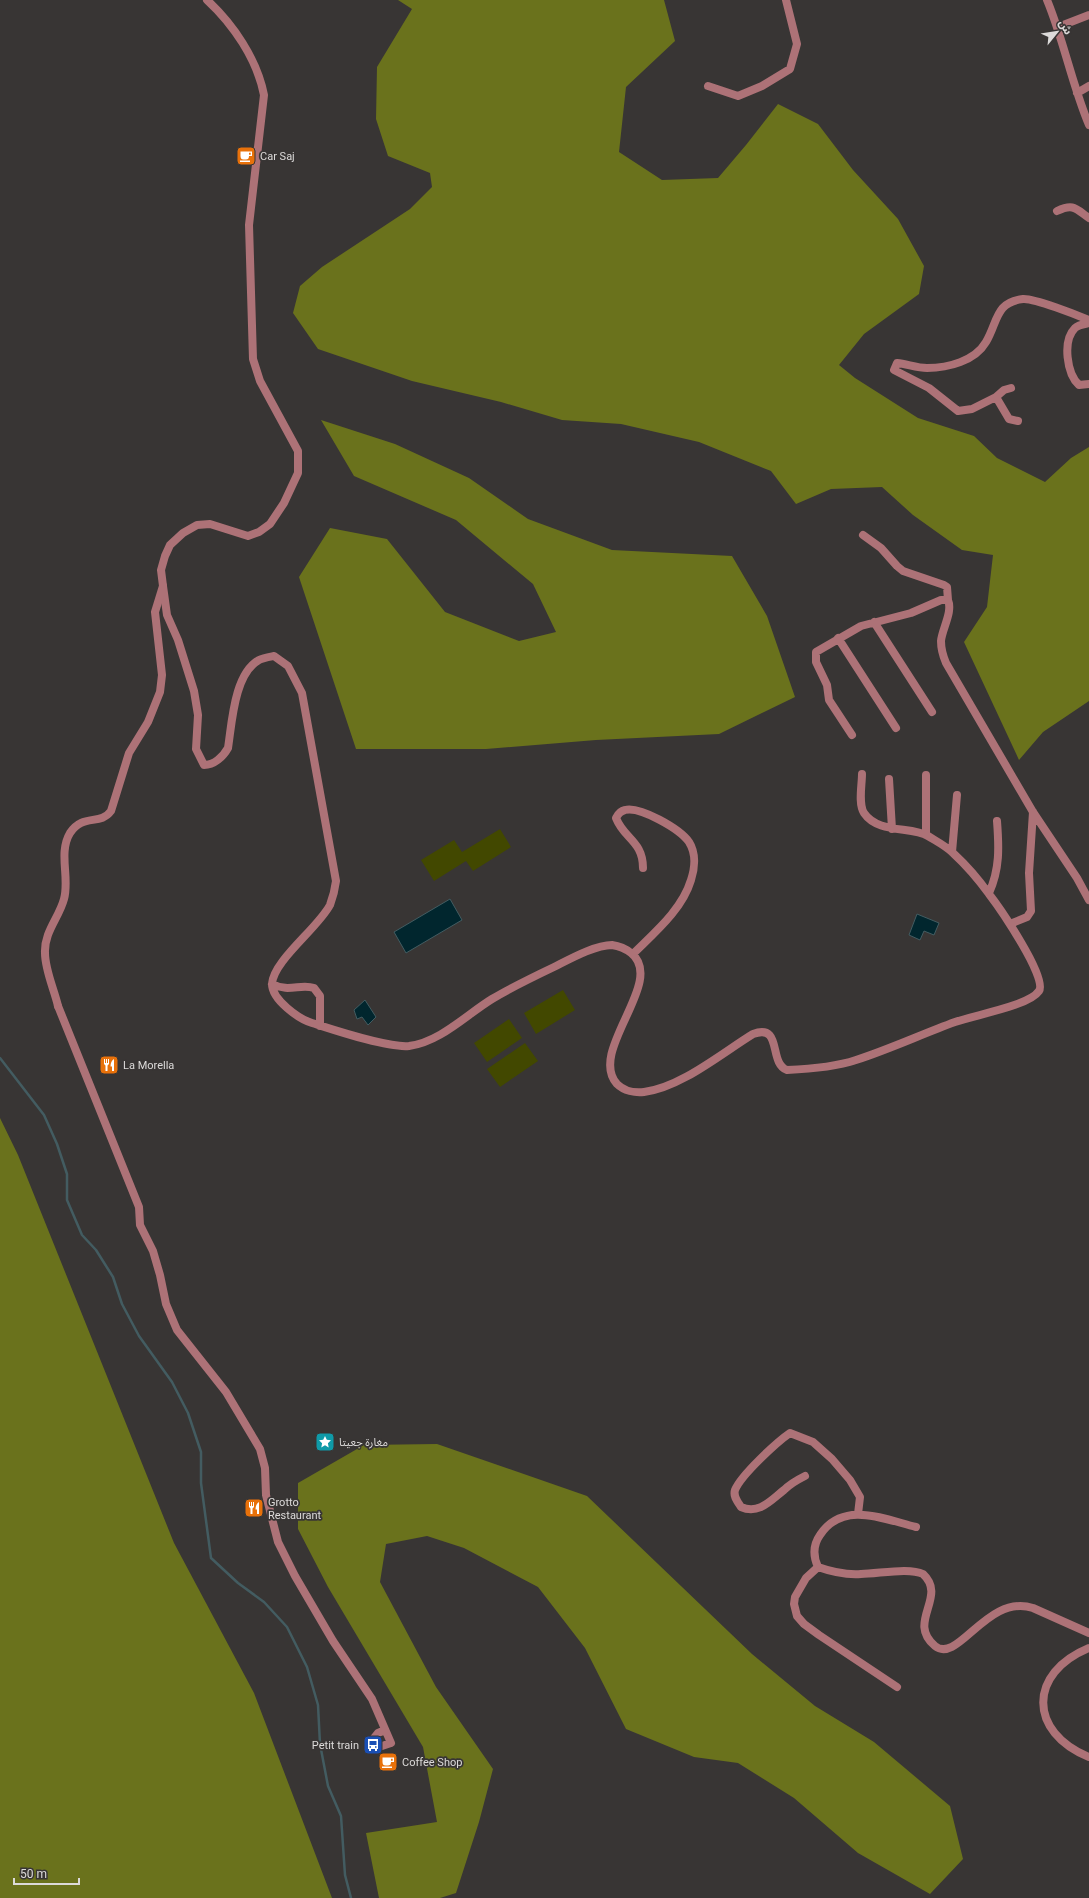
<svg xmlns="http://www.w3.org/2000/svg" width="1089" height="1898" viewBox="0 0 1089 1898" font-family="Roboto,'Noto Sans Arabic',sans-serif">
<rect width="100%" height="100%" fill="#383534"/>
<path fill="#424800" d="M 500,829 L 511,847 L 473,871 L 466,861 L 434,881 L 421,860 L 454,840 L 462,852 Z
M 563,990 L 575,1010 L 536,1034 L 524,1013 Z
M 509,1019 L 522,1038 L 487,1062 L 474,1043 Z
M 525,1043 L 538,1061 L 500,1087 L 487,1069 Z"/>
<path fill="#6a721c" d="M 398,0 L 664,0 L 675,41 L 626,87 L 619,152 L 662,180 L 718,178 L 746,145 L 778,104 L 818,124 L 853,170 L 898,219 L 924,266 L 919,294 L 864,334 L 839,365 L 855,378 L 918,418 L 974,436 L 997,458 L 1045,482 L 1071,458 L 1089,447 L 1089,701 L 1043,732 L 1019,760 L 964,642 L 987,607 L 993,555 L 962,550 L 913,515 L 882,487 L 831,489 L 796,504 L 771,471 L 699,442 L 621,424 L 562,420 L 501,402 L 412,381 L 318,349 L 293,313 L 300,286 L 322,267 L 410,209 L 432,187 L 430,173 L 388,156 L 376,119 L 377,67 L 412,9 Z
M 321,420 L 395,444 L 469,478 L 528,519 L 612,550 L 732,556 L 767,616 L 795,697 L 719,734 L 596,740 L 486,749 L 356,749 L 299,577 L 330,528 L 387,539 L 445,612 L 519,641 L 556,632 L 533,584 L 456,520 L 354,476 Z
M 0,1118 L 18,1155 L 174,1543 L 254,1693 L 332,1898 L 0,1898 Z
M 437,1444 L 587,1496 L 752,1654 L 815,1706 L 874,1742 L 950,1806 L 963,1859 L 930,1894 L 858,1853 L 794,1798 L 738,1763 L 694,1757 L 626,1729 L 585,1648 L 538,1587 L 464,1548 L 427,1536 L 386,1544 L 380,1582 L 436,1687 L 493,1769 L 479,1822 L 456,1893 L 440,1898 L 379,1898 L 366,1833 L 437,1822 L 423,1747 L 328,1587 L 298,1529 L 298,1483 L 364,1445 Z"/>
<path fill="#01262e" stroke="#435c61" d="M 450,899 L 462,920 L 406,953 L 394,932 Z
M 917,914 L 939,923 L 934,935 L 924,931 L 920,940 L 909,935 Z
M 365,1000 L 376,1017 L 368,1025 L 362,1017 L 357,1019 L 354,1010 Z"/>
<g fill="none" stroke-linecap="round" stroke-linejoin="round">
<path stroke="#435c61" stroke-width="2.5" d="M 0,1058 L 44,1115 L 57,1144 L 67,1174 L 67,1200 L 82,1235 L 96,1250 L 113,1277 L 122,1304 L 139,1336 L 172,1382 L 188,1413 L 201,1452 L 201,1483 L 211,1558 L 238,1583 L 264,1602 L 287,1627 L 307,1667 L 318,1705 L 320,1744 L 328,1786 L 341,1816 L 345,1875 L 351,1898"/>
<path stroke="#ad7277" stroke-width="8" d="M 1047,0 C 1064,41 1072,85 1089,125
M 1058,27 L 1089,15
M 708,86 L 738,96 L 762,86 L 790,69 L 797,44 L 786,0
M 1077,93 L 1089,86
M 1057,211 C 1074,203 1076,209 1089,218
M 1089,323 C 1084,324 1078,325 1075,328 C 1062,341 1067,374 1079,385 L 1089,384
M 996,397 L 1004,390 L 1011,388
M 1018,421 L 1009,419 L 996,397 L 972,409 L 958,411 L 929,388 L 894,370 L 897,363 C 907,364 917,368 927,368 C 948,368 975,361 986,342 C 998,322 995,302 1023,299 C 1034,298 1077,315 1089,320
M 863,535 L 881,548 L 897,566 L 903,571 L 944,585 L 947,587 L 948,600
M 163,586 L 167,615 L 178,640 L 194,691 L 198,715 L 196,749 L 204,765 C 214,765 223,757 228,748 C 232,723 234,674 259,660 C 263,658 269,657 274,656 L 288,666 L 302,693 L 336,881 C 335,889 333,897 330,905 C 318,928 273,961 272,984 C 272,1000 299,1019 312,1023 C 334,1030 387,1048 409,1046 C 440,1042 466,1015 492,999 C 512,987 533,977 554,967 C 570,959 595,945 612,945 C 619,946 626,949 631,953 C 667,981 587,1051 617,1084 C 624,1091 635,1093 644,1092 C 680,1088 722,1053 753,1034 C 783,1023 768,1063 787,1070 C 810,1069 835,1067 856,1060 C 890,1049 922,1034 955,1022 C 974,1015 1029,1006 1039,991 C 1048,978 999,907 989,894 C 979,880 966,865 953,853 C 946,846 936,841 928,836 C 912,826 878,834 864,813 C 858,804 862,785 862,774
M 874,622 L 932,712
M 838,638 L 896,728
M 852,735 L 829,700 L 827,685 L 816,662 L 816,652 L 861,626 L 911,613 L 941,600 L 948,600 C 953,612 942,629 941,641 C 941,650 943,656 946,663 L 1033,812 L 1077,878 L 1089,900
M 889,779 L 892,829
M 926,834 L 926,775
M 952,852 L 957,795
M 989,893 C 1000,869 999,847 997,821
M 1010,924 L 1027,917 L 1031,911 L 1029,873 L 1033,812
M 633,954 C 654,933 682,910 691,880 C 695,868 696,853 689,842 C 680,829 640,806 625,810 C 620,811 618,814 616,818 C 624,839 643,841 643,868
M 272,984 C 289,993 301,983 314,988 L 320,996 L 320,1026
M 58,1006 L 139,1207 L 140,1225 L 153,1251 L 160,1275 L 166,1304 L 177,1330 L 226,1392 L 260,1449 L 265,1468 L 266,1495 L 278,1542 L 295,1576 L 333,1641 L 372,1699 L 391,1743 L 379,1747 L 376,1744 L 374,1738 L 378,1733 L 385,1730
M 805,1476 C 797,1480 790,1484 784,1490 C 771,1500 759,1515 741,1507 C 737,1501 733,1496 735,1490 C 741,1475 777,1442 790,1433 L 813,1442 L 832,1459 L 850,1480 L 860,1497 L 858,1514
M 916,1527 C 884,1519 843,1500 820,1535 C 813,1545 813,1556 818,1567 C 832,1572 846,1575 861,1574 C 878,1574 909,1567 923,1574 C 948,1597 906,1622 935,1646 C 958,1665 987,1593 1033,1608 L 1089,1633
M 818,1567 L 806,1578 L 795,1597 L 794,1604 L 797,1616 L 804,1624 L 819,1635 L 897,1687
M 1089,1648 C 1028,1673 1028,1732 1089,1757"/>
<path stroke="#ad7277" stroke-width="8" d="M 58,1006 C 54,989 45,970 45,953 C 44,932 59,918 64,899 C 70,878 58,853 70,833 C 83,813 100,826 111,811 L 129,753 L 148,722 L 160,692 L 162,675 L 155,612 L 163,586 L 161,570 L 165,556 L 170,545 L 183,533 L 197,525 L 210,524 L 248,536 L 259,532 L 270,524 L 284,503 L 298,473 L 298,451 L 260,381 L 253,359 L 249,225 L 264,95 C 257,59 233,24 207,0"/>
</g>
<defs>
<g id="cafe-square" transform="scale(1)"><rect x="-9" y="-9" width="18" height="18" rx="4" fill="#e8710a" stroke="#383534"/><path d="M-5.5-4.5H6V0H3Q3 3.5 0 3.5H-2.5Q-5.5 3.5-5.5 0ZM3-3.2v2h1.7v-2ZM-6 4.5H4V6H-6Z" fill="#fff"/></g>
<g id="restaurant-square" transform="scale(1)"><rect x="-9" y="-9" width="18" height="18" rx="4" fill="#e8710a" stroke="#383534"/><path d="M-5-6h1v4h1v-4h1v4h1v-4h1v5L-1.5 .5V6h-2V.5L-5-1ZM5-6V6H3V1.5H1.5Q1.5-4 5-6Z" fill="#fff"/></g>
<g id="sight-square" transform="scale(1)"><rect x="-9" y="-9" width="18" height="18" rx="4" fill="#0f9aa8" stroke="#383534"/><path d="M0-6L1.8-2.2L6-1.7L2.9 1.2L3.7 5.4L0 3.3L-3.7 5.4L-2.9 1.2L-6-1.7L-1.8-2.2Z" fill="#fff"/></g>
<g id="bus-square" transform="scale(1)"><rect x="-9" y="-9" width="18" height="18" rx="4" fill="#1a4fb4" stroke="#383534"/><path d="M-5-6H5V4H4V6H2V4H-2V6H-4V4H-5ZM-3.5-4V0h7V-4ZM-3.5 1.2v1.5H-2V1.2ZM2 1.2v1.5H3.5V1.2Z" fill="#fff"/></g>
</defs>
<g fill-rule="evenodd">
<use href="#cafe-square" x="246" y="156"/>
<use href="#restaurant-square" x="109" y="1065"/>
<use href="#sight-square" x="325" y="1442"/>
<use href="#restaurant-square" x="254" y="1508"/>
<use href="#bus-square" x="373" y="1745"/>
<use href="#cafe-square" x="388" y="1762"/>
</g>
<g text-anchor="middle" stroke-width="3.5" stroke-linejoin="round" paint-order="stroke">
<g font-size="11" fill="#dcdad9" stroke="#383534" text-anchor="start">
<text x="260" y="160">Car Saj</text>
<text x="123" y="1069">La Morella</text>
<text x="339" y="1446">مغارة جعيتا</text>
<text x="268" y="1506">Grotto<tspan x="268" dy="13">Restaurant</tspan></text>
<text x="359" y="1749" text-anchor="end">Petit train</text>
<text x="402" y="1766">Coffee Shop</text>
</g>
</g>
<g transform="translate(1057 32) rotate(60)" stroke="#383534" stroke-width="3" paint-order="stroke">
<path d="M0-3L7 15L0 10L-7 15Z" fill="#dcdad9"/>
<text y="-6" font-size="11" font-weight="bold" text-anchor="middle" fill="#dcdad9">ش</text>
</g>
<path d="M14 1878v6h65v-6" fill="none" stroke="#dcdad9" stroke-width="2"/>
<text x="20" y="1878" font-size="12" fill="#dcdad9" stroke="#383534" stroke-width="3" paint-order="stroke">50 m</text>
</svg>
